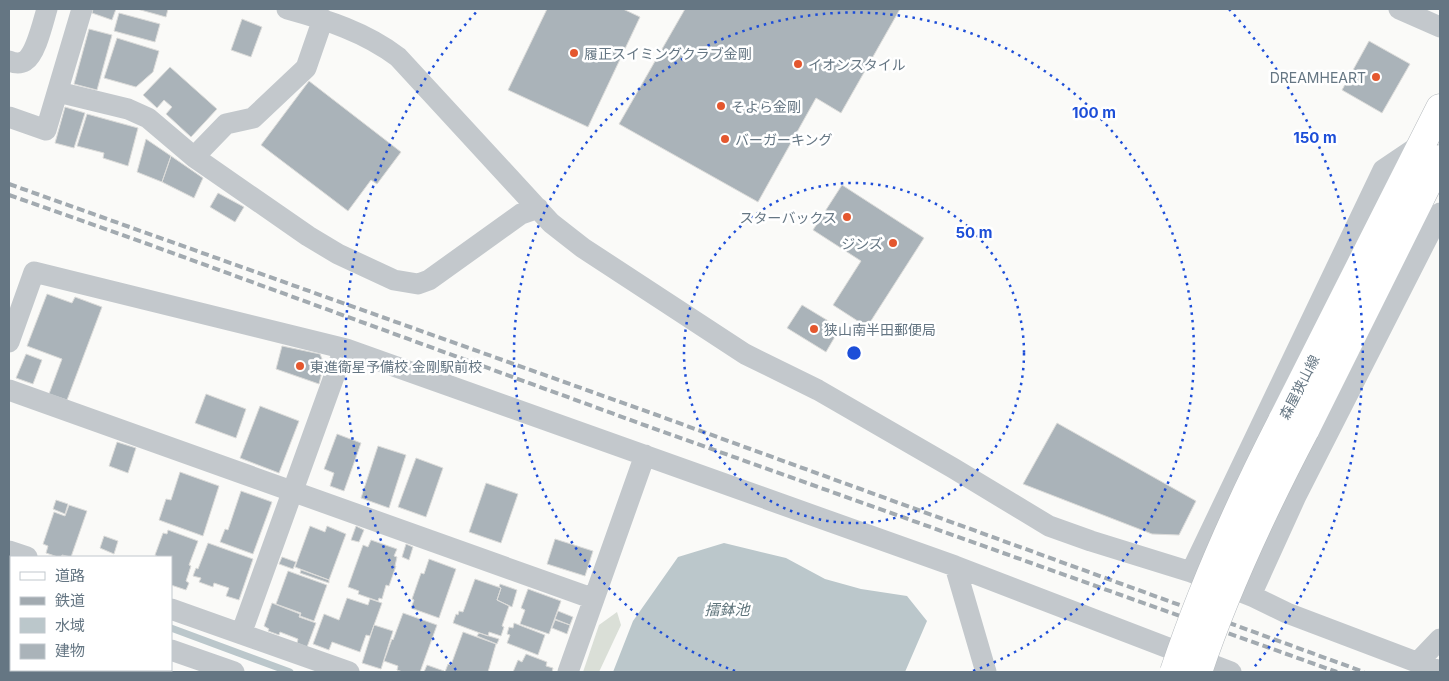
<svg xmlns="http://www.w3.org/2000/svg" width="1449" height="681" viewBox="0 0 1449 681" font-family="Inter,'Noto Sans JP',sans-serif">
<rect width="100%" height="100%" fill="#fafaf8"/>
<path fill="#dadfd7" d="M617,612L621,625L599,672H583L599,625Z"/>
<path fill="#bbc7cb" d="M724,543L786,558L825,579L861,589L907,596L927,621L905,672H613L633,621L678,557Z"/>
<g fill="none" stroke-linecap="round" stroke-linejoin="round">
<path stroke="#bbc7cb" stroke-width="7" d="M171,628L290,672"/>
</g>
<path fill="#aab3b9" stroke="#dcdcda" d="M93,9H116L112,20L92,13Z
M137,9H168L166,17Z
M547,9H623L640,17L588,127L508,90Z
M685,9H900L841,113L816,98L758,202L619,124Z
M119,13L160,24L155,42L114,31Z
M242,19L262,27L251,57L231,50Z
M89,29L112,35L97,90L74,84Z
M117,38L159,51L153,72L136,87L104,78Z
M1369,41L1410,64L1382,113L1342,90Z
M170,67L217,109L191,137L166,114L172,107L164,100L157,108L143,95Z
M309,81L401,152L377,184L371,180L348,211L261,145Z
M65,107L85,113L74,148L55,143Z
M87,114L138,128L128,166L103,158L104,153L77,146Z
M146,139L171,156L162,182L137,172Z
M171,156L203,178L194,198L162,182Z
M842,185L924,238L867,327L833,305L861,261L813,230Z
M218,193L244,207L235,222L210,207Z
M47,294L72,303L75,297L102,307L67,400L49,394L62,359L27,346Z
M802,305L840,328L826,352L787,328Z
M282,346L320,354L324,364L319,384L276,369Z
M26,354L42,360L33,384L16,378Z
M206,394L246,409L236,438L195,423Z
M260,406L299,421L279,473L240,458Z
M1057,423L1196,501L1179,535L1152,534L1023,484Z
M337,434L361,443L344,491L330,486L334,473L324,469Z
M117,442L136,448L128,473L109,466Z
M378,446L406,455L389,508L361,498Z
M416,458L443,468L426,517L398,507Z
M180,472L219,486L203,536L159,520L166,499L171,500Z
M486,483L518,494L501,543L469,532Z
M241,491L272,502L253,554L220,542L225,529L228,530Z
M56,500L68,504L65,514L53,509Z
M69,505L87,511L71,557L62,555L61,557H58L46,553L48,546L43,544L54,512L65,516Z
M310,526L325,532L327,526L346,534L329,580L295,567Z
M356,526L364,530L359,542L351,540Z
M168,530L198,541L189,565L191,566L186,581L189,583L186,590L171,585V557H158L155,555L163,533L167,534Z
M104,536L118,541L114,554L100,548Z
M555,539L593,551L585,576L547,564Z
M371,540L397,549L394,556L397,557L395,566H396L389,586L386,585L382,599L379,598L378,601L358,594L359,591L348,587L363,545L368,547Z
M208,543L253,559L239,600L226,596L229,588L214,583L213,587L199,582L201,578L193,576L196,568L198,569Z
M406,544L413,547L409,560L402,557Z
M282,557L296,562L293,569L279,564Z
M429,559L456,569L439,618L411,608L414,600L412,599L421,573L424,574Z
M301,570L329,580V583L300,573Z
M288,571L327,585L314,621L300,616L301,613L276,604Z
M475,579L501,588L497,600L509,606L502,626L504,627L501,636L489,632L488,636L453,623L456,614L458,615L459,611L463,612Z
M500,584L517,590L512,607L497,600L501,588L499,587Z
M528,589L561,601L549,634L520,624L525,610L521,608Z
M347,598L368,605L370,599L382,603L370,636L366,635L360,652L332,642L329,650L313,644L324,614L339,620Z
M272,603L300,614L299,617L316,623L307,647L297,643L298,639L280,632L279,635L268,631L269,629L264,626Z
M558,611L573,617L570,625L555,619Z
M403,613L437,625L420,672H403L397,670L398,666L384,661L392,639L393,640Z
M555,620L570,625L567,634L552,628Z
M514,623L545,635L538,655L507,643L510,635L507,634L509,627L513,628Z
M374,625L393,631L381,669L362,663Z
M463,632L496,644L488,672H445L448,664L451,665Z
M479,633L499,639L497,644L477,636Z
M526,654L547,662L546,666L553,668L552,672H513L518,660L522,662Z
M427,665L444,671L443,672H424Z
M58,670H94L93,672H57Z
M106,670H136L139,671L138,672H105Z"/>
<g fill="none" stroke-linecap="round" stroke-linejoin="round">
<g stroke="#b5babe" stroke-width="29">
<path id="major" d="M1282,421L1440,108
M1305,430L1440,159"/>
</g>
<path stroke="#c3c8cc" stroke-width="21" d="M287,9C327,20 365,32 398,57L551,223L583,248L745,354L818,390L953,468L1049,526L1091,541L1191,572L1254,597L1287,613L1440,671
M1399,9L1440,27
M9,61C14,63 20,64 25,61C36,54 43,22 47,9
M58,92L128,109L148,118L194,157L308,236L338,254L394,280L418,284L429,280L521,214L538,208
M9,117L46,130L82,9
M194,157L226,124L253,118L306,68L323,19
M9,342L34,272L346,349L955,566L1231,672
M9,390L594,599
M9,551L27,557
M955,566L986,672
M1191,572L1383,170L1423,143
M9,592H11
M1251,595L1296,496L1440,213
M171,609L349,672
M241,634L344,349
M171,650L234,672
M1418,662L1440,639
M41,672L42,670
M568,672L645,455"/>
<use href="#major" stroke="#fff" stroke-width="28"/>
<path stroke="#a2aab0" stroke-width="4" stroke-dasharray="8 4" stroke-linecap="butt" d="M9,184L654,414L1364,672
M9,195L145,243L647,426L1337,672"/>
<g stroke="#b5babe" stroke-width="29" stroke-linecap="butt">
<path id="major-bridge" d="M1174,672C1203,585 1240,503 1282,421
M1198,672C1226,588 1264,508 1305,430"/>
</g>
<use href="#major-bridge" stroke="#fff" stroke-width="28"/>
</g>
<g fill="none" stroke="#1d4ed8" stroke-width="2.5" stroke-dasharray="2.5 5">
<circle cx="854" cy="353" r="170"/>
<path d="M735 671A340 340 0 1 1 973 671"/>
<path d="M456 670A509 509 0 0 1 479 9M1229 9A509 509 0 0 1 1252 670"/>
</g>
<g fill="#e4572e" stroke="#fff" stroke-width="2">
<circle cx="574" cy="53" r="5"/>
<circle cx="798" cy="64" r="5"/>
<circle cx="1376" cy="77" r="5"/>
<circle cx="721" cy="106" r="5"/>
<circle cx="725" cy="139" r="5"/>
<circle cx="847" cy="217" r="5"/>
<circle cx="893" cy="243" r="5"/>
<circle cx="814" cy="329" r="5"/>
<circle cx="300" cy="366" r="5"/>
</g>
<g text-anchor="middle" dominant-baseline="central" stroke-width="5" stroke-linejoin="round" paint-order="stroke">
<g font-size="14" fill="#657683" stroke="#fff" text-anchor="start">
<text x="584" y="53">履正スイミングクラブ金剛</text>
<text x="808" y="64">イオンスタイル</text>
<text x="1366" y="77" text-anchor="end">DREAMHEART</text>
<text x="731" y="106">そよら金剛</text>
<text x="735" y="139">バーガーキング</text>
<text x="837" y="217" text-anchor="end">スターバックス</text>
<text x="883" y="243" text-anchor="end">ジンズ</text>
<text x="824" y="329">狭山南半田郵便局</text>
<text x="310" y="366">東進衛星予備校 金剛駅前校</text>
</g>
<g font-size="14" fill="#657683" stroke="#fff">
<text transform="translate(1299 387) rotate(-63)">森屋狭山線</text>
</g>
<g font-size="15" font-style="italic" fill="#60757c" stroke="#fff">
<text x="727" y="609">擂鉢池</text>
</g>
</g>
<circle cx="854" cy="353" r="8" fill="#1d4ed8" stroke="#fff" stroke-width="2.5"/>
<g font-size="15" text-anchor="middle" font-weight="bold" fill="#1d4ed8" stroke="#fff" stroke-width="5" stroke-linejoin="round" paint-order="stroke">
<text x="1094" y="118">100 m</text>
<text x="1315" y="143">150 m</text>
<text x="974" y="238">50 m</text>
</g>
<rect width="1449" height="681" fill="none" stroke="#657683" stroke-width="20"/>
<rect x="10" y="556" width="162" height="115" fill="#ffffff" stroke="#c1c8cd"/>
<rect x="20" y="572" width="25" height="8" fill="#ffffff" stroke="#c1c8cd"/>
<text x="55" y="581" font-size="15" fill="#657683">道路</text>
<rect x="20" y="597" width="25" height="8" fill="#a2aab0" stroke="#c1c8cd"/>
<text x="55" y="606" font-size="15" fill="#657683">鉄道</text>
<rect x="20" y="618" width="25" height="15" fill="#bbc7cb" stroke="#c1c8cd"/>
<text x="55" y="631" font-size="15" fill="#657683">水域</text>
<rect x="20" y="644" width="25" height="15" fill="#aab3b9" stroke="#c1c8cd"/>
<text x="55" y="656" font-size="15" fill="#657683">建物</text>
</svg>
